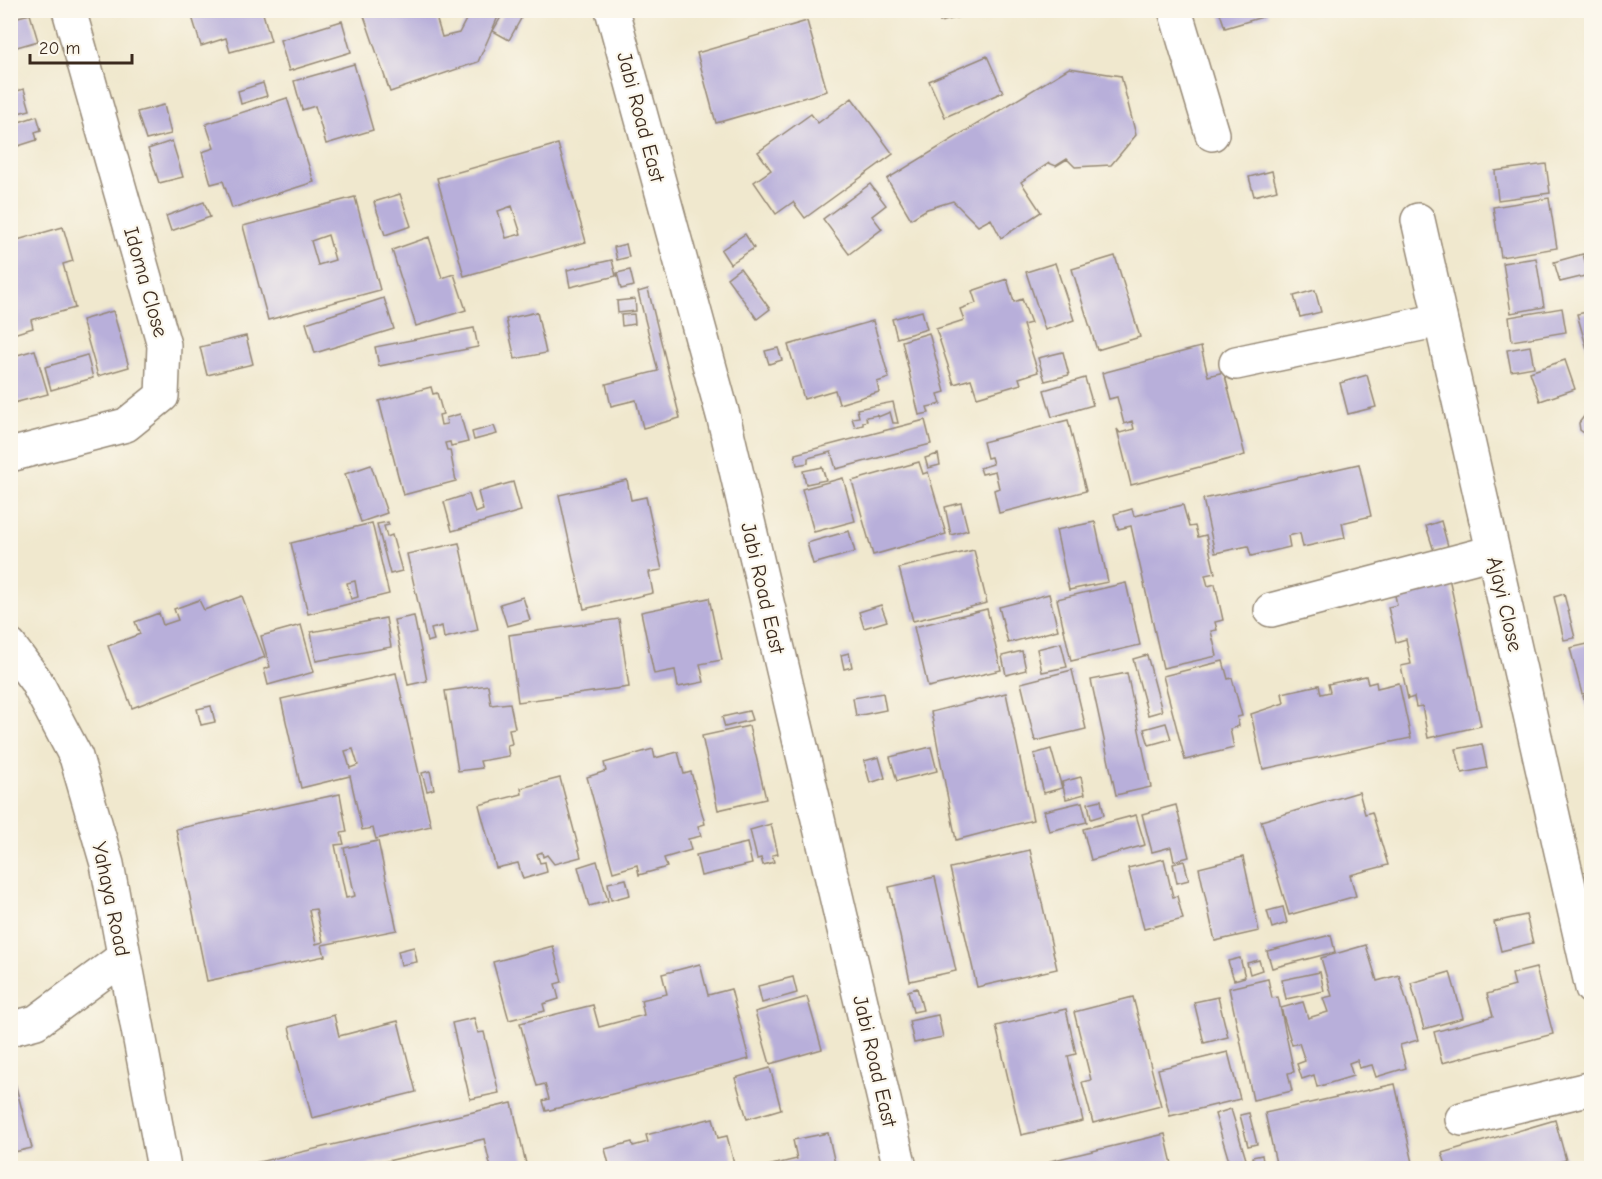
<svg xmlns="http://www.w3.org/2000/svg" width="1602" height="1179" viewBox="0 0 1602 1179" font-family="'Comic Neue',sans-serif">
<rect width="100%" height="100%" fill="#fbf7ec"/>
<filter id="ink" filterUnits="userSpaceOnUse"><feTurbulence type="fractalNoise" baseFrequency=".0167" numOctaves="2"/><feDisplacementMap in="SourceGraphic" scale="12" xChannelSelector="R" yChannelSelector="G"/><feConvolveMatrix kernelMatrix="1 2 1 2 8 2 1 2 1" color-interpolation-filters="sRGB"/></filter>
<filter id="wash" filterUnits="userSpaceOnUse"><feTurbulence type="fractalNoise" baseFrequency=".008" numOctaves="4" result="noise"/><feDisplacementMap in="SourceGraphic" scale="24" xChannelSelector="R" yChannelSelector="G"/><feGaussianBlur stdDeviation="1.35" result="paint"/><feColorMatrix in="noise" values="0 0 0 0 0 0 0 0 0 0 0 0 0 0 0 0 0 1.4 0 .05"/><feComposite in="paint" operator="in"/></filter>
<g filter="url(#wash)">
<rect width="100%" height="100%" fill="#f0e8ce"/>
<g id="blocks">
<path fill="#b8afda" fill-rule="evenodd" d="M190,10H262L271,41L230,52L226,38L201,46Z
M362,10H434L442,37L459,33L471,10H501L478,62L390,92Z
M505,10H516L523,15L509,40L493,31Z
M937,10H983V11L940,22Z
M1219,10H1267L1269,15L1225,28Z
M30,14L38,41L10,49V19Z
M342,21L351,52L289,71L280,40Z
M807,21L827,91L716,123L697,53Z
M987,56L1003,92L945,117L929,81Z
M354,64L373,130L326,144L315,106L302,110L294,81Z
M1069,68L1121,76L1136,135L1111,165L1075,167L1067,159L1056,166L1049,163L1021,182L1041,212L1001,238L991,219L978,226L953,201L927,209L911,219L887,179Z
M263,83L267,96L241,104L238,91Z
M24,89L30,110L10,115V93Z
M287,98L314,182L232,208L223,181L211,184L202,152L214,148L206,124Z
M852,98L893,154L805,218L793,202L776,214L754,182L771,170L758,152L811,114L818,123Z
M164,105L171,134L146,140L137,112Z
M37,116L41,130L35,132L37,140L15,147L10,125Z
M172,141L183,177L159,183L148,149Z
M558,144L586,242L464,276L437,178ZM512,206L521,234L506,238L498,211Z
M1546,164L1550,193L1498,200L1495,171Z
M1272,171L1277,190L1254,196L1249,177Z
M870,184L886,205L872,216L882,229L849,254L823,219Z
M400,194L411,226L385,235L374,202Z
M355,197L380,290L268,320L243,226ZM328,235L335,260L318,265L311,241Z
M1549,198L1557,248L1501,257L1493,207Z
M204,202L210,217L171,231L166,216Z
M63,227L73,261L63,264L75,308L31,320L33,328L10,335V242Z
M745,234L754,248L730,264L721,250Z
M429,237L442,278L454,274L466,310L416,326L392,250Z
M626,244L629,257L617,260L614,247Z
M1583,254L1589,275L1560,282L1554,262Z
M1115,256L1140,337L1097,350L1072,269Z
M1536,258L1544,307L1511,313L1503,263Z
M612,260L616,276L570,287L567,270Z
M1055,263L1074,320L1045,330L1026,272Z
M740,268L770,309L757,319L727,278Z
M630,270L634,286L621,289L617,273Z
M1007,279L1014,302L1022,299L1031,323L1023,325L1038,372L1019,378L1021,384L977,397L971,379L954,384L936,329L964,320L960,309L976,303L972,291Z
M648,289L680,418L643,428L636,400L611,406L606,384L658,371L638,292Z
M1315,290L1321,312L1300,317L1294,296Z
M384,298L394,329L315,353L306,323Z
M635,299L636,311L618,313L617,301Z
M1562,308L1566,332L1512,341L1509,317Z
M113,311L129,367L98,376L82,320Z
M922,311L927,329L897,338L892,319Z
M1592,311V348L1587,349L1577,314Z
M537,312L546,353L515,359L506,319Z
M634,314L635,324L622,326L621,315Z
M873,321L889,378L877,382L879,392L839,404L835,390L804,399L788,345Z
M474,328L478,347L379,366L375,347Z
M929,333L945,392L938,394L941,404L927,407L929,413L919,415L902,341Z
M246,336L253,364L207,375L200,347Z
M1530,346L1534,367L1511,371L1507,350Z
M1201,347L1208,376L1224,372L1245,455L1131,485L1117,429L1120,433L1134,429L1132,421L1124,424L1117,397L1109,399L1102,373Z
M778,348L782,360L769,364L765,351Z
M35,350L48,394L10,404V357Z
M1063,352L1069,375L1045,381L1038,358Z
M87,355L93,378L51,390L45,367Z
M1565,360L1575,389L1540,401L1530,372Z
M1367,375L1376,407L1348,414L1340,383Z
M1085,378L1093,405L1052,417L1044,390Z
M431,387L433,394L437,393L443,414L439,415L441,425L447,424L446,418L460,414L468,442L451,446L450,442L445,443L447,450H450L456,481L403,495L379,401Z
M893,402L898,423H893L890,412L878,417L877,415L866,417L867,421L863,422V425L855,427L852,418L859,417L857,409Z
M1588,411H1592V439L1580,430L1579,423Z
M925,420L931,444L836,469L831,452L808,458V463L797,465L795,454Z
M1068,420L1086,491L999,513L994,490L999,488L995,471L982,474L980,468L993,464L991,457L987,458L983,442Z
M494,426L497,434L474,440L472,432Z
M938,454L940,465L928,468L925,458Z
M919,462L923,474L928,472L946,534L873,555L852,481Z
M1359,464L1371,516L1342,523L1345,538L1303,547L1300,533L1288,536L1290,547L1251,556L1248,546L1215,553L1203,499Z
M371,465L387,513L361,522L345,474Z
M822,467L826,480L806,484L803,471Z
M843,478L855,521L814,532L802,489Z
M627,480L631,500L646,497L662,570L649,572L653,593L584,609L559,495Z
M513,482L521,511L452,531L444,502L469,494L475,513L483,510L478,492Z
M961,503L968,530L951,535L945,507Z
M1183,505L1189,527L1195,526L1198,537L1206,535L1215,573L1205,575L1208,586L1215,584L1223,620L1215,622L1217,630L1211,631L1217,656L1163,668L1131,526L1118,529L1114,514L1132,509L1134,516Z
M1441,521L1448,546L1434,551L1426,526Z
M388,522L389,525L384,526L387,537L392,535L402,571L390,574L377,524Z
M1095,522L1108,582L1069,590L1056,530Z
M372,523L389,594L308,614L291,543ZM355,581L358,597L351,599L347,583Z
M849,531L855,552L813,564L807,543Z
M459,543L478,630L444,638L442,626L431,629L434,640L427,642L407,554Z
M974,550L987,603L913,621L899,568Z
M1448,573L1481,726L1428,738L1422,706L1416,707L1414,697L1408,699L1401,666L1411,664L1406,639L1396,642L1388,607L1397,605L1393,585Z
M1126,583L1140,645L1071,661L1057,599Z
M1049,594L1058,630L1008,643L999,607Z
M1564,594L1575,638L1564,640L1554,597Z
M242,596L265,657L132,708L108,646L140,634L135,622L159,613L163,625L178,620L174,609L199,600L204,610Z
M523,597L530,620L507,626L500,604Z
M709,598L722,660L700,664L704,682L678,687L675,670L654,674L641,612Z
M881,605L887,621L864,628L859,612Z
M987,609L1001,670L928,687L914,627Z
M414,616L427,681L408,685L394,620Z
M386,618L391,647L316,661L311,632Z
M619,619L629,687L518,702L509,635Z
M301,625L314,672L268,685L264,669L270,667L261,636Z
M1061,643L1067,667L1042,672L1037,649Z
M1592,643V692L1582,694L1570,648Z
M1022,651L1026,670L1006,675L1002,656Z
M849,653L852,667L844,669L841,655Z
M1147,655L1162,711L1148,715L1133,659Z
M1223,661L1228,679L1232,678L1242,716L1237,717L1239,726L1230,729L1234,748L1185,760L1163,676Z
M1072,670L1086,729L1035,741L1021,683Z
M396,673L431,826L376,839L373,828L362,830L350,776L301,788L281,699ZM353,749L358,765L350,768L345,751Z
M1127,673L1151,787L1116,795L1091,680Z
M1366,676L1368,684L1376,682L1377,688L1399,683L1411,738L1263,769L1251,714L1284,703L1282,693L1319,685L1321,694L1330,692L1328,684Z
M488,685L491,705L510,703L515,728L509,729L512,744L507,745L509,756L480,761L482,768L458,771L445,691Z
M883,693L886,710L856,716L853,698Z
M1006,693L1033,820L956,840L931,712Z
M1592,693V715H1588L1583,696Z
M211,706L215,722L201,725L197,709Z
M749,711L752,720L725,727L722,717Z
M1166,723L1171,739L1149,745L1144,729Z
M749,726L766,799L718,810L702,736Z
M1482,744L1487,768L1462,773L1456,749Z
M931,747L937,771L897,781L890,757Z
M653,749L655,758L678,752L684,774L691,772L705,824L698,826L701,836L688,839L691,850L664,858L667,867L639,875L637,865L613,872L587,777L606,771L604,763Z
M1051,749L1062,788L1044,793L1034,754Z
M879,757L885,778L870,783L864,761Z
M430,771L434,789L427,791L422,773Z
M1081,777L1085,794L1066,799L1062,782Z
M560,778L581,857L554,864L547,855L543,857L542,852L537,854L540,863L545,862L547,872L523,879L518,863L496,868L479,805L522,794L521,788Z
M1359,792L1365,814L1372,812L1388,865L1350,875L1356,896L1289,915L1261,821Z
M340,794L347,832L341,833L344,844L335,845L346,898L355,896L344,848L378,841L397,930L322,945L325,956L207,981L176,829ZM316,909L323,942L316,944L309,910Z
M1101,800L1104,815L1091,819L1088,803Z
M1082,802L1087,822L1049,831L1044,811Z
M1176,805L1189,857L1174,861L1171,847L1152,852L1142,814Z
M1136,815L1145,845L1091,860L1083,829Z
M771,824L778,854L772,855L774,862L763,865L761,858L757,859L750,830Z
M747,843L752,864L701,876L696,855Z
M1030,850L1057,969L977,987L950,868Z
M1243,857L1259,931L1215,941L1199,868Z
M1164,859L1173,897L1177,896L1183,919L1144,929L1128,868Z
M597,861L608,901L589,906L578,867Z
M1184,861L1189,880L1177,883L1173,864Z
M935,877L956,971L910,981L889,887Z
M626,879L630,895L611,900L608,883Z
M1283,907L1287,923L1272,928L1267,911Z
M1526,915L1533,943L1501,951L1494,922Z
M1331,935L1335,952L1272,968L1267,951Z
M1366,945L1377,981L1399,975L1418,1040L1400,1045L1406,1068L1376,1077L1372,1065L1359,1068L1357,1060L1349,1063L1353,1076L1317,1087L1314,1075L1302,1079L1297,1064L1305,1061L1299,1043L1292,1045L1281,1008L1303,1002L1308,1018L1328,1012L1323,998L1332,996L1321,958Z
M553,946L562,982L555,984L559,999L543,1004L545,1011L509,1020L493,962Z
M414,947L417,962L401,965L398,951Z
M1240,958L1245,977L1234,980L1228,961Z
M1259,960L1262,970L1250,974L1247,963Z
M700,964L708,995L731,989L749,1059L546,1111L543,1101L549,1099L545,1084L537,1086L520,1023L593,1005L599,1027L644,1015L641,1000L667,994L662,974Z
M1536,968L1553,1034L1442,1063L1434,1032L1493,1016L1487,994L1515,986L1512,974Z
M1320,972L1324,991L1286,999L1282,980Z
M1450,972L1463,1018L1424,1029L1411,983Z
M793,977L797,993L762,1003L758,986Z
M1268,979L1272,998L1278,997L1294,1072L1288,1073L1292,1091L1253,1100L1229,988Z
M917,988L923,1010L913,1012L908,991Z
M807,997L822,1049L770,1064L755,1012Z
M1133,997L1161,1106L1093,1123L1082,1082L1091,1080L1074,1012Z
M1218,997L1228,1037L1204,1043L1194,1002Z
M1066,1009L1076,1054L1068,1056L1083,1121L1021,1135L996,1026Z
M334,1015L339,1036L398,1021L416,1092L312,1118L289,1027Z
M938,1015L943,1037L914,1043L909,1021Z
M474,1018L478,1033L484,1032L499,1093L470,1099L452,1023Z
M1228,1052L1240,1099L1170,1116L1158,1069Z
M10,1064L32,1148L10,1153L11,1121Z
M770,1068L781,1109L747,1119L735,1078Z
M1395,1084L1414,1167L1277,1168L1265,1113Z
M512,1103L527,1168H491L484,1139L357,1168H242V1166Z
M1231,1109L1248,1166L1240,1168H1231L1215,1114Z
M1249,1113L1257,1144L1248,1146L1240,1115Z
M713,1118L718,1138L727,1136L735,1167L610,1168L605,1149L632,1142L633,1146L648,1142L646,1135Z
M1555,1120L1566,1160L1537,1168H1447L1442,1153Z
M828,1133L836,1168H759L797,1159L793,1140Z
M1165,1134L1173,1168H1051L1050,1161Z
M1262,1155L1264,1168H1254L1252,1157Z"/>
</g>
</g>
<g filter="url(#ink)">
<use href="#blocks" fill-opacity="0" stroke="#968976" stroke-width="1.5"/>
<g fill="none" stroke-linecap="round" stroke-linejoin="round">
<g stroke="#968976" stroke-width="36">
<path id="minor" d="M612,10L724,419L900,1168
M1175,10L1212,134
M1418,220L1592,988
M1236,363L1440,320
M10,455L126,425L162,396L164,345L69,10
M1271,610L1493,552
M10,646L36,681L76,757L107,864L164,1168
M10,1029L36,1022L124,957
M1462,1119L1592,1088"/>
</g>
<use href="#minor" stroke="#fff" stroke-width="33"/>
</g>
</g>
<g text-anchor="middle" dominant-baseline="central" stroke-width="4.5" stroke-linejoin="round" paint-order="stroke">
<g font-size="21" fill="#3b2a1e" stroke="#fbf7ec">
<text transform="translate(641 117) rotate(75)">Jabi Road East</text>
<text transform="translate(146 282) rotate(74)">Idoma Close</text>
<text transform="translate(763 588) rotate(77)">Jabi Road East</text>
<text transform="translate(1505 604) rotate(77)">Ajayi Close</text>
<text transform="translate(111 899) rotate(78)">Yahaya Road</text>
<text transform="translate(875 1061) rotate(77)">Jabi Road East</text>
</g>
</g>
<rect width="1602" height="1179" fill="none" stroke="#fbf7ec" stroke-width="36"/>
<path d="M30 54v9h102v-9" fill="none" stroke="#3b2a1e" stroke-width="3"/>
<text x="39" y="54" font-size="18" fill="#3b2a1e" stroke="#fbf7ec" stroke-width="4.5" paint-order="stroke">20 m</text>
</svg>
